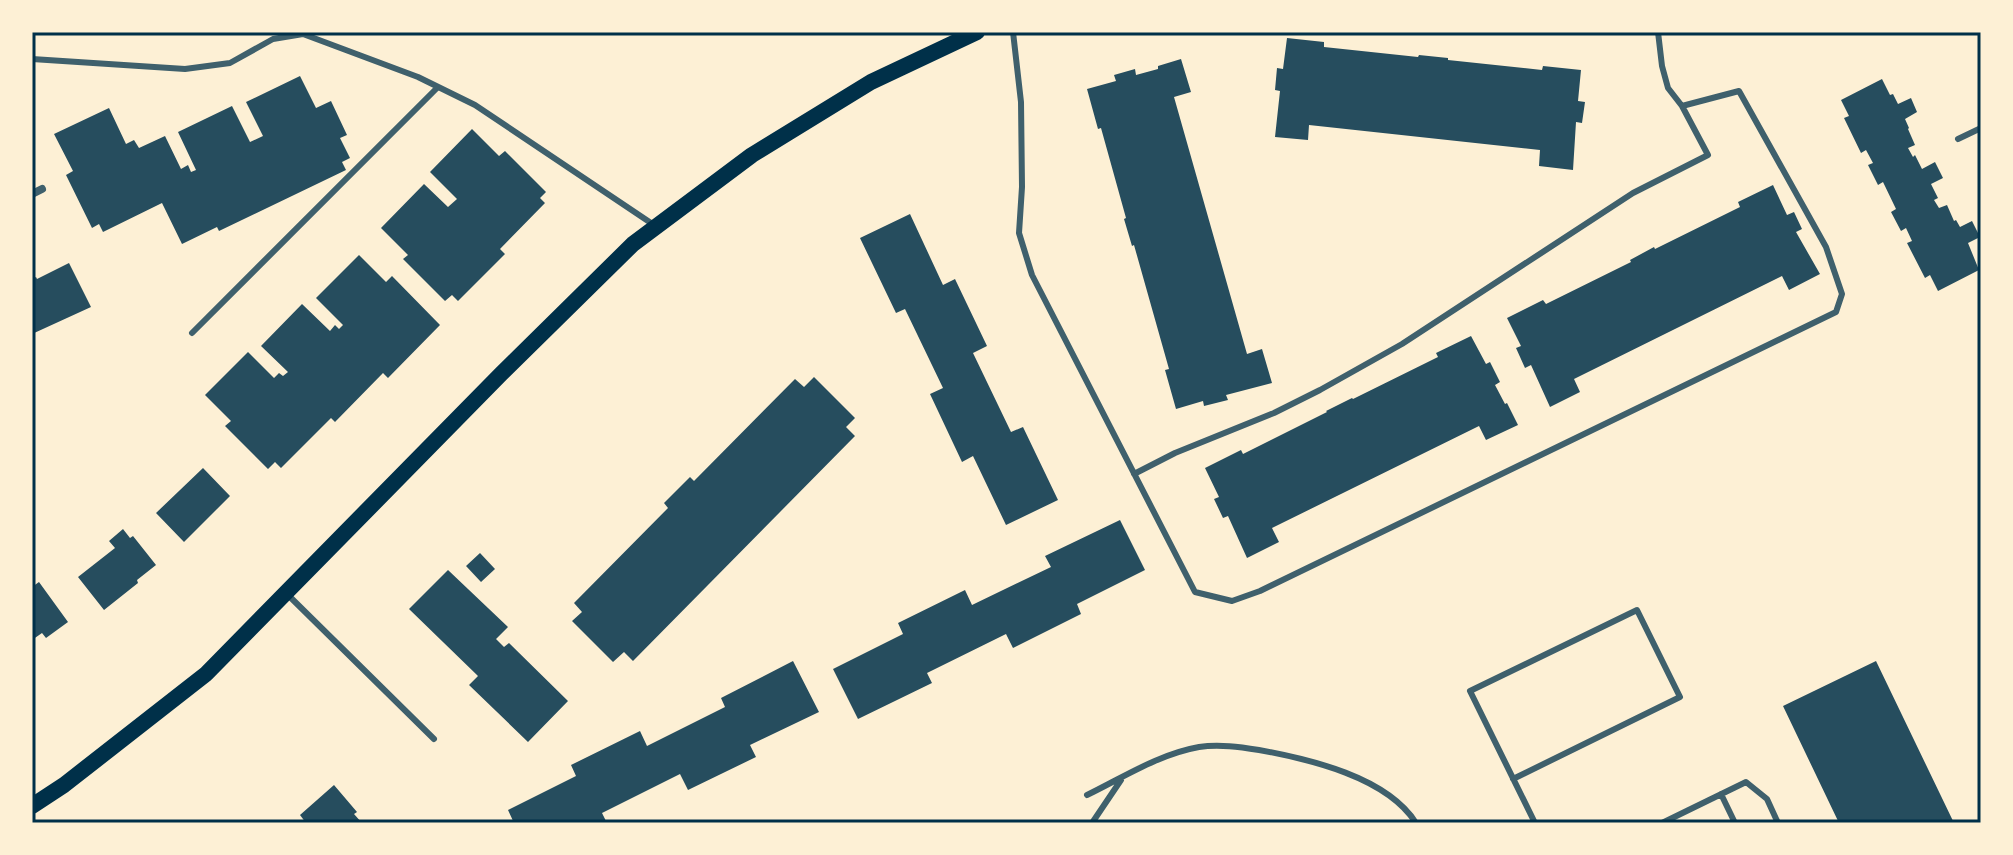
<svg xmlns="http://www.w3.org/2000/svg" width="2013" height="855" viewBox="0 0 2013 855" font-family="'Noto Serif',serif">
<rect width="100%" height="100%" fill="#fdf0d5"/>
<path fill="#264d5e" d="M1287,38L1324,42V47L1418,57L1419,55L1448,58V60L1542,70L1543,66L1581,70L1578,101L1585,102L1582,123L1576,122L1573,170L1539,166L1540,150L1309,125L1308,140L1275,137L1280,91L1275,90L1277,68L1283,69Z
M1181,59L1191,92L1174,97L1247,354L1262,349L1272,383L1226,395L1228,400L1204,406L1203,401L1176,409L1165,370L1169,369L1134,245L1132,246L1124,219L1126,218L1101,128L1098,129L1087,89L1116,81L1114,75L1135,69L1136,75L1158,69V66Z
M300,76L316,108L331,101L347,135L340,138L350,158L342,162L346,170L219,231L217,227L182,244L162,203L103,232L99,224L92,228L66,175L73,171L54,134L109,108L126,144L134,140L139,148L165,136L181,169L188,165L191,172L196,170L178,132L232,106L250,142L263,136L246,102Z
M1882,79L1890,95L1893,94L1898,104L1911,98L1917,112L1905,119L1909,128L1908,129L1915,145L1908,148L1913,157L1915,155L1922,169L1935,162L1943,178L1931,184L1938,198L1934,200L1939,208L1947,205L1954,221L1956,220L1960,227L1972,221L1980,237L1968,243L1979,270L1938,291L1930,275L1925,278L1907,243L1912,241L1906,228L1901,231L1891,212L1896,209L1883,182L1878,185L1868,165L1873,163L1866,150L1861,153L1844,118L1849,116L1841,100Z
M472,129L499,156L505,151L546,192L540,198L545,203L500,249L505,254L458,301L452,295L445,301L403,259L408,255L381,228L424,184L448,207L457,199L430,172Z
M1773,185L1787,215L1794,212L1802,229L1796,232L1820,274L1789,290L1782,276L1574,379L1580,392L1550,407L1531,365L1525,368L1516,348L1521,346L1507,318L1543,300L1546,304L1631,262L1630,260L1654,247L1655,249L1740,207L1738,202Z
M910,214L943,285L955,279L987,346L973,353L1011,432L1023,427L1058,500L1006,525L973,456L962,462L930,394L943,388L905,309L896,313L860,238Z
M359,255L386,282L392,276L440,325L388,378L383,373L335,422L331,418L281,468L275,462L268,469L225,426L231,421L205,395L248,352L274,378L279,373L283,376L288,372L261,346L302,304L330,331L335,325L339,329L343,325L316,298Z
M69,263L91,307L32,334V279L36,277L37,279Z
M1471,336L1486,364L1490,362L1500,382L1495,385L1505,404L1507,403L1518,425L1486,440L1479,426L1272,528L1279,542L1247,558L1228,516L1223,518L1214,499L1219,497L1205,468L1241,450L1243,454L1327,412L1326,411L1352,398L1353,399L1438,357L1436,353Z
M814,377L855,418L846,427L855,436L633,661L624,652L613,662L572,621L582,612L574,603L668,508L664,503L690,477L694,481L795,379L804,387Z
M203,468L230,496L184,542L156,513Z
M1120,520L1145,570L1077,604L1081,614L1013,648L1006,634L927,673L932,683L858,719L833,669L903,634L898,623L965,590L972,605L1051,567L1045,556Z
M123,529L130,538L133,536L156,565L137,580L138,583L104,610L78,577L115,548L109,541Z
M480,553L495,569L481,582L466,566Z
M448,570L508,627L496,639L504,647L509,643L568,701L528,742L469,685L478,676L409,609Z
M39,582L68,622L46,638L42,633L32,640V587Z
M793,661L819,712L750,745L756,757L688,790L680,774L602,813L607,823H514L508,810L576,776L571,765L640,731L647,746L725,707L721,698Z
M1876,661L1954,823H1839L1783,706Z
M334,785L357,812L354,814L362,823H306L300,815Z"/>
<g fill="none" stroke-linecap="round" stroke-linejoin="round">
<path stroke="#3f606c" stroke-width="6" d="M1013,32L1021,102L1022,187L1019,233L1032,275L1195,592L1232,601L1260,591L1836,312L1842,294L1826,247L1739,91L1682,106
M32,59L185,69L230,63L273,39L303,34L418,77L475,105L654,225
M1958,139L1981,128
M192,333L438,87
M1134,474L1175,453L1274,413L1320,390L1402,344L1633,193L1708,155L1682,106L1668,88L1662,66L1658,32
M286,593L434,739
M1513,779L1680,697L1637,610L1470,691L1535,823
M1721,794L1735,823
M1087,795C1122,778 1159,754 1199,747C1219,744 1240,747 1259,750C1309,759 1387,777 1416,823
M1092,823L1121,780
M1662,823L1746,782L1767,799L1778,823"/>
<path stroke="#3f606c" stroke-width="8" d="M32,194L42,189"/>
<path stroke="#003049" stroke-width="16" d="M32,806L64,785L206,674L501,374L633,244L752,155L871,82L977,32"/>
</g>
<rect width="2013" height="855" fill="none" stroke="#fdf0d5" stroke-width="68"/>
<rect x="34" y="34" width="1945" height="787" fill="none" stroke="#003049" stroke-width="3"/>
</svg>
